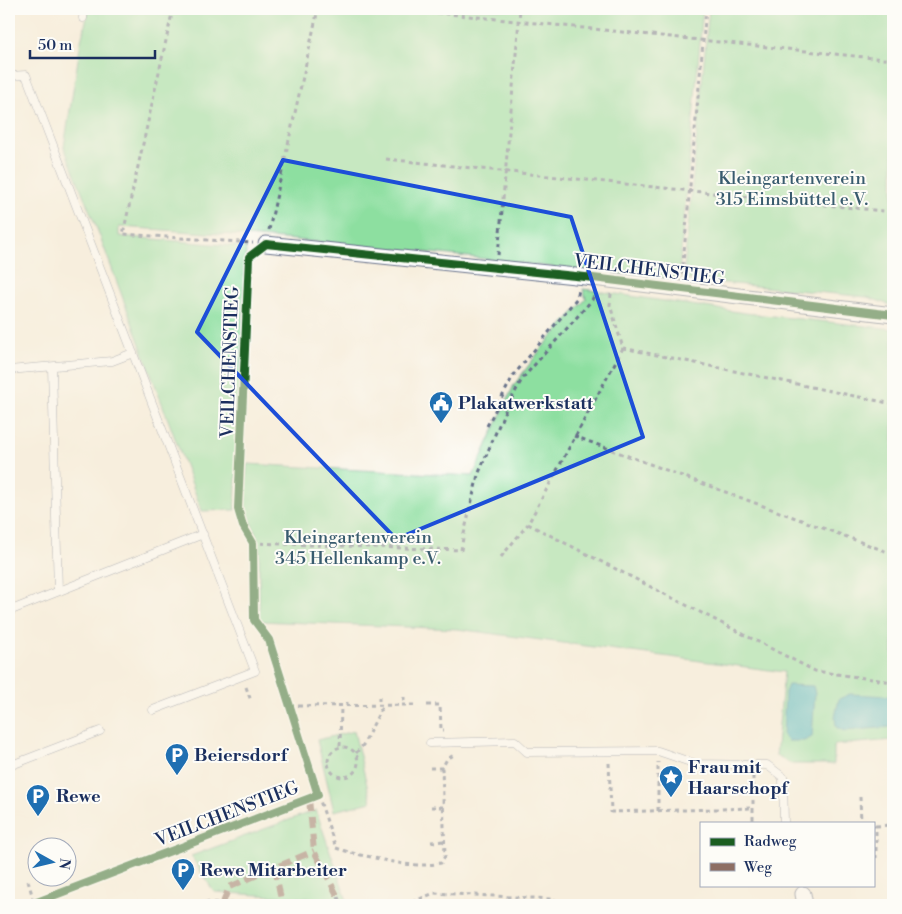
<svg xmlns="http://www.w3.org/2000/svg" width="902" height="914" viewBox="0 0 902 914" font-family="'Libre Bodoni',serif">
<rect width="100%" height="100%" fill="#fdfcf7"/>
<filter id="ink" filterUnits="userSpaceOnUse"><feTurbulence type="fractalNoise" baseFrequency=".02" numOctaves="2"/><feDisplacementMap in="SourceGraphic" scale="10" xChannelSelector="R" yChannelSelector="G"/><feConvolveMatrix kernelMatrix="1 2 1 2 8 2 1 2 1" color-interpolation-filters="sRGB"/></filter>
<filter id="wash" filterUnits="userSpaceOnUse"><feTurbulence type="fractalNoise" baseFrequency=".0096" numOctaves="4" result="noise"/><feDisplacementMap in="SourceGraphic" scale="20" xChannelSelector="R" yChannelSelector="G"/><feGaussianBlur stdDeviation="1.12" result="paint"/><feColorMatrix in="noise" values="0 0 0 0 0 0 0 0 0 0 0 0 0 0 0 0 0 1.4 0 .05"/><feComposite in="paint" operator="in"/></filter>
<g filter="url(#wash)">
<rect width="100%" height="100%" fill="#f7eedd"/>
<path fill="#8ddfa0" stroke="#54877f" d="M89,9H703L678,285C493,256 306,239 119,227V236L246,247L235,510L202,511L99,234L64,147L81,41Z
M709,9H893V306L867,297L683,279Z
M583,289L745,313L893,329V699L889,696L890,727L893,724V740L834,745V764H792L776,756L784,672L457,629L259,621V550L255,532L245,507L247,464L473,476L514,385L541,349L586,299Z
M354,731L371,802L334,811L317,740Z
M316,810L347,901L214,892L191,856Z"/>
<path fill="#45b4bf" stroke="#30728e" d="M788,685L813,686L815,693L812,737L804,741H788L783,736L785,692Z
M850,694L889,696L893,699V724L890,727L844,731L836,727L835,717L839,699Z"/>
</g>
<g filter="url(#ink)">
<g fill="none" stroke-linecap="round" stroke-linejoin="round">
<g stroke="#68728a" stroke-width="9">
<path id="lane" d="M83,18L84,9
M9,76L26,75L255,671L153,710
M52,367L58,591
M9,370L112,361L133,353
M9,611L203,534
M430,743L515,741L527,752L658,751L696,764L767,765L783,777L784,823
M9,766L100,731"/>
</g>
<g stroke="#68728a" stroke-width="17">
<path id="street" d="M266,244L585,277L893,315
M803,894L805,905"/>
</g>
<path stroke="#68728a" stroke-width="3" stroke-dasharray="4 4" stroke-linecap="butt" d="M173,9L123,234L253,243
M429,12L893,60
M386,159L893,212
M269,230L318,9
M498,255L520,9
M682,274L706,9
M611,294L610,305L623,348L893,404
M623,348L528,524L815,671L893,682
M487,426L513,376L577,298L579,290
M574,436L893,554
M253,543L461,550L463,538L478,475L504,413L522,379L592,300L595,293
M501,557L528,524
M246,687L251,701
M379,697V705
M404,697V705
M427,705H440L441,730H444
M290,706L417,705
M347,706V698
M340,746L341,706
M328 762a15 15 0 1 1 30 0a15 15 0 1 1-30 0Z
M356,753L363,745L383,705
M609,763L611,812L753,808
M430,768H442
M753,776V823
M318,795L336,848C348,852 359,855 371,857C395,863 416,868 441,863L445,856L442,768L447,759L454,755
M860,797L861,823
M431,807H443
M658,811V762
M873,826H876V858
M876,826L892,825V796
M431,842L444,841
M28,881L35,905
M338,897L341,905
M197,902L276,905
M29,905L318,795L269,640L254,620L253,543L243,526L238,509L249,257L256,252
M405,905L434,893L552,899L568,905"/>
<use href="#lane" stroke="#fff" stroke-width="8"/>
<use href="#street" stroke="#fff" stroke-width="15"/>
<path stroke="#8d6e63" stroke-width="6" stroke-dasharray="12 6" stroke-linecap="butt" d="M309,799L314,851L338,897
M275,867L282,905
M223,903L229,887L314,851"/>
<g stroke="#fdfcf7" stroke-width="11">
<path id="cycleway" d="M29,905L318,795L269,640L254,620L253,543L243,526L238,509L249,257L266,244L585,277L893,315"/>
</g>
<use href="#cycleway" stroke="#1b5e20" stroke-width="8"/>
</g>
</g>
<path d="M0 0H902V914H0ZM283,160L571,217L643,437L396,539L197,332Z" fill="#f7eedd" fill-opacity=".55" fill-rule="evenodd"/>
<path fill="none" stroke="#1d4ed8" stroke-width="4" stroke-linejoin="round" d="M283,160L571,217L643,437L396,539L197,332Z"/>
<defs>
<g id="civic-pin" transform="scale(1.25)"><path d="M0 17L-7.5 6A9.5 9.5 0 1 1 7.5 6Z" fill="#1f6fb2" stroke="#fdfcf7"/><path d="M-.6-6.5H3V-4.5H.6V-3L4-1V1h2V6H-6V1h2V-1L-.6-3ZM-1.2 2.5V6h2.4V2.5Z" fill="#fff"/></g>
<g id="parking-pin" transform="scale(1.25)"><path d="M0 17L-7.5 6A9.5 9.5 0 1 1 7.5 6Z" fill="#1f6fb2" stroke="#fdfcf7"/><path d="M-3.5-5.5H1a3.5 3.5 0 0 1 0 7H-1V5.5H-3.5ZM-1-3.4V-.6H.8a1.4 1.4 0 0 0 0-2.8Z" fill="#fff"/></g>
<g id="sight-pin" transform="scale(1.25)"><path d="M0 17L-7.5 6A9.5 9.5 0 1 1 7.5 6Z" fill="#1f6fb2" stroke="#fdfcf7"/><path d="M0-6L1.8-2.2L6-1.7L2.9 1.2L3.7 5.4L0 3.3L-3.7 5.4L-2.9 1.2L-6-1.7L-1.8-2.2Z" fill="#fff"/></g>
</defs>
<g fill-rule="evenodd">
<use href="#civic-pin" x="441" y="403"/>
<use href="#parking-pin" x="177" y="755"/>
<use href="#sight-pin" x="671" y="777"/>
<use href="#parking-pin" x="38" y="796"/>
<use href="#parking-pin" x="183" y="870"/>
</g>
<g text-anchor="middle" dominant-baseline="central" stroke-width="4" stroke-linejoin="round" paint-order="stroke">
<g font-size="18" fill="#385b6e" stroke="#fdfcf7">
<text x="792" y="178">Kleingartenverein<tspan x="792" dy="21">315 Eimsbüttel e.V.</tspan></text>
<text x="358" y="537">Kleingartenverein<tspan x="358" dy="21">345 Hellenkamp e.V.</tspan></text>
</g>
<g font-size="18" fill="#1b2f5e" stroke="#fdfcf7">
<text transform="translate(649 270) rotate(7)">VEILCHENSTIEG</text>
<text transform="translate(230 362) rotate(-88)">VEILCHENSTIEG</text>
<text transform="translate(227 814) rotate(-21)">VEILCHENSTIEG</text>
</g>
<g font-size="18" font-weight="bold" fill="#1b2f5e" stroke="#fdfcf7" text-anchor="start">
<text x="458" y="403">Plakatwerkstatt</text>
<text x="194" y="755">Beiersdorf</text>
<text x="688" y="767">Frau mit<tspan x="688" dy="21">Haarschopf</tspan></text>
<text x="56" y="796">Rewe</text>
<text x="200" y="870">Rewe Mitarbeiter</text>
</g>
</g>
<rect width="902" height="914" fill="none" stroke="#fdfcf7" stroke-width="30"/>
<rect x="700" y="822" width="175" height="65" fill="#fdfcf7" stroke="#a3aaba"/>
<rect x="710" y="838" width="25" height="8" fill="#1b5e20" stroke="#a3aaba"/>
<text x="744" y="846" font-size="15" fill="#1b2f5e">Radweg</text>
<rect x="710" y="863" width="25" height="8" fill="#8d6e63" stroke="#a3aaba"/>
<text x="744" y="872" font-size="15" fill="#1b2f5e">Weg</text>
<g transform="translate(52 862) rotate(98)"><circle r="24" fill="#fdfcf7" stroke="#a3aaba"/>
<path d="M0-4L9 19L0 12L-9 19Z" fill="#1f6fb2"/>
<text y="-8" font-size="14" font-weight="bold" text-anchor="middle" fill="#1b2f5e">N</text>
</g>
<path d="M30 50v8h125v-8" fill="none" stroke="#1b2f5e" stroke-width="2.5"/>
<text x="38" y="50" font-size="15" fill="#1b2f5e" stroke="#fdfcf7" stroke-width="4" paint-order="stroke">50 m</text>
</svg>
